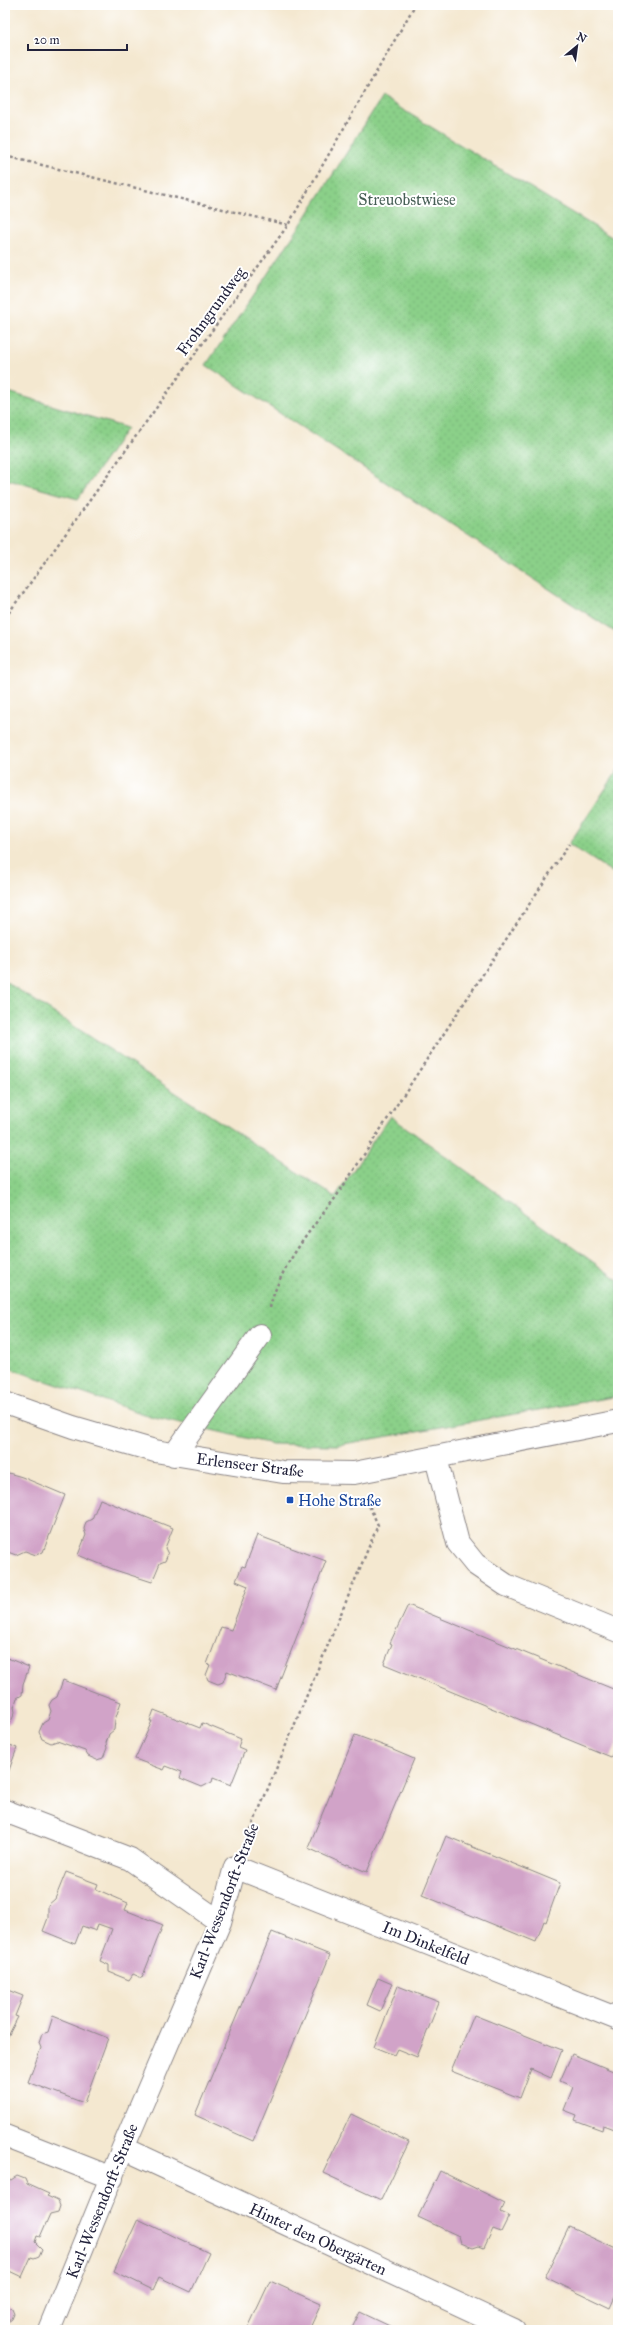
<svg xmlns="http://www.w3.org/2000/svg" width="623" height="2335" viewBox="0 0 623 2335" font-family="'IM FELL Great Primer',serif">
<defs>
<pattern id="grass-dots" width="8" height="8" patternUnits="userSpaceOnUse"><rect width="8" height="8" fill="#8bd089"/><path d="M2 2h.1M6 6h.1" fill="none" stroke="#78b277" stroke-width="1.8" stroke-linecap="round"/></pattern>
</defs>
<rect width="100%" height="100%" fill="#fff"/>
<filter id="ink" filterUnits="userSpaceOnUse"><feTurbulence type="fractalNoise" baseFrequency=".025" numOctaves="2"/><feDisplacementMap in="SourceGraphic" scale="8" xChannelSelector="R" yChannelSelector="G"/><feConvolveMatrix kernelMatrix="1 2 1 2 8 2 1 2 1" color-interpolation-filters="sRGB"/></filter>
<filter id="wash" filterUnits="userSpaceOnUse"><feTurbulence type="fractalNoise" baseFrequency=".012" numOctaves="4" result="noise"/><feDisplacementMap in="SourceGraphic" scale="16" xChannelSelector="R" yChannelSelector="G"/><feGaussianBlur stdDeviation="0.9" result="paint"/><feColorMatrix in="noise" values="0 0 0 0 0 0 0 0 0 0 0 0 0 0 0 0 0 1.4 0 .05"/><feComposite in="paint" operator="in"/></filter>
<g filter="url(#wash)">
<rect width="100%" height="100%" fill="#f4e8d0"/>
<path fill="url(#grass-dots)" stroke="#567962" d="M382,97L618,241V634L206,365L302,223Z
M5,391L127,428L78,499L5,479Z
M618,770V876L569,844Z
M5,981L335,1197L390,1116L618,1280V1396L338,1445L272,1444L150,1416L5,1367Z"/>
<g id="blocks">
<path fill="#d1a3c8" d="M5,1472L22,1477L65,1495L43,1552L36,1555L25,1551L16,1555L5,1551Z
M100,1499L173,1528L165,1548L168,1554L165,1561L160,1563L152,1582L115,1570L78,1555L86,1535L84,1529L86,1522L92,1519Z
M257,1535L326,1561L276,1690L227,1671L223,1682L218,1684L208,1680L206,1675L210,1665L207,1664L221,1627L231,1630L248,1586L236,1581L242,1566L245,1567Z
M408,1605L618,1691V1740L611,1757L384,1664L392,1644L390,1643Z
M5,1657L29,1667L23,1684L22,1695L17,1698L14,1707L15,1712L11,1722L5,1725Z
M63,1680L121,1702L115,1720L114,1730L109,1734L106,1743L107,1748L103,1758L97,1760L88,1756L85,1751L57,1741L51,1743L42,1739L39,1732L43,1723L48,1720L51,1711L49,1705L52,1700L57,1697Z
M154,1710L200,1728L202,1723L241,1739L238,1747L245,1750L231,1785L213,1778L212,1782L202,1787L180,1778L182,1772L166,1766L164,1770L135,1759L152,1721H150Z
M355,1735L393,1749V1750L414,1759L367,1872L347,1864L346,1865L308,1848Z
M5,1743L17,1748L8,1773L5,1772Z
M446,1836L560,1883L546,1922L544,1921L536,1942L422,1895Z
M66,1872L98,1884L96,1889L128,1903L125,1910L163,1925L142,1978L133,1974L129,1980L109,1972V1965L100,1961L112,1929L98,1924L96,1931L82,1926L75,1944L43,1931L48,1918V1905L55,1899Z
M272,1932L330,1955L253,2141L195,2115Z
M378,1978L392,1984L380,2011L367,2005Z
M398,1986L439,2002L417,2057L397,2049L394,2055L374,2047Z
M5,1989L23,1996L15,2016L18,2017L5,2042Z
M474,2015L562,2050L551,2078L531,2069L520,2098L451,2071Z
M53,2016L108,2038L84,2103L28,2082L41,2048L39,2043L42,2034L48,2032Z
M572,2054L618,2073V2135L615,2134L616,2130L603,2125L602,2130L575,2120L577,2115L564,2110L573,2087L560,2081Z
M351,2114L409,2142L381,2200L323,2173Z
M440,2171L505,2203L501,2212L509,2216L501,2232L493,2229L484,2248L479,2246L473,2248L461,2243L459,2236L418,2217Z
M17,2176L25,2179L27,2184L49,2194L47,2196L58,2201L60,2206L58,2212L50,2214L40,2237L37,2236L35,2242L42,2249L39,2256L34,2258L31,2257L22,2277L5,2269V2177L11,2180Z
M138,2219L209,2253L191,2292L159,2277L153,2290L114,2271Z
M569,2227L618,2250V2290L610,2308L545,2277Z
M270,2281L321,2304L309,2330H247Z
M5,2306L12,2309L14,2314L12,2319L8,2322H5Z
M360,2312L398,2330H351Z"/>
</g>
</g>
<g filter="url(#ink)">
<use href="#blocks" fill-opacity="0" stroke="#8b8586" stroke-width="1"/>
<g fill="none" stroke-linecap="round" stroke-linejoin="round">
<g stroke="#8b8586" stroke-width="24">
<path id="minor" d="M5,1403L73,1427L155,1451L283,1472L354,1473L618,1421
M174,1455L260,1335
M436,1458L458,1543L475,1564L506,1585L618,1631
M5,1811L130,1859L220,1922
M5,2136L112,2178
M123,2148L514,2330
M49,2330L123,2148L220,1922L235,1867L618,2019"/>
</g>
<path stroke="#8b8586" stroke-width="2.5" stroke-dasharray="3 3" stroke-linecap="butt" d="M5,156L288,225
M5,618L288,225L415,5
M270,1308C278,1269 311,1229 336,1197L569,844
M246,1841L378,1525L366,1499"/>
<use href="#minor" stroke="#fff" stroke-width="22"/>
</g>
</g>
<rect fill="#1a4fb4" stroke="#fff" stroke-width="1.5" x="286" y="1496" width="8" height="8" rx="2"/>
<g text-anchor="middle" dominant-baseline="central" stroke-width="4" stroke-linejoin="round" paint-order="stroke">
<g font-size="16" fill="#475f56" stroke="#fff">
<text x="407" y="199">Streuobstwiese</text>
</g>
<g font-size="16" fill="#22223b" stroke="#fff">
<text transform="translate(211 311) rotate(-54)">Frohngrundweg</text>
<text transform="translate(250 1465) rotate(7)">Erlenseer Straße</text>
<text transform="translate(224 1901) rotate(-69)">Karl-Wessendorft-Straße</text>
<text transform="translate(426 1943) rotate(22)">Im Dinkelfeld</text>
<text transform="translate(102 2201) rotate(-68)">Karl-Wessendorft-Straße</text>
<text transform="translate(318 2239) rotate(25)">Hinter den Obergärten</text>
</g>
<g font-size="16" fill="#164399" stroke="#fff" text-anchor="start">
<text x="298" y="1500">Hohe Straße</text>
</g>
</g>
<rect width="623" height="2335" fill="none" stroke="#fff" stroke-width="20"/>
<g transform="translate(577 46) rotate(29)" stroke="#ffffff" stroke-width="3" paint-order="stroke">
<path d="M0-3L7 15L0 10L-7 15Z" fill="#22223b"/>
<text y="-6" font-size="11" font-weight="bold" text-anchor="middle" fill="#22223b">N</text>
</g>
<path d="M28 44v6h99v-6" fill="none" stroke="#22223b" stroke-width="2"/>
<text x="34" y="44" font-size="12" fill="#22223b" stroke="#ffffff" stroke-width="3" paint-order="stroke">20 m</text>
</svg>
